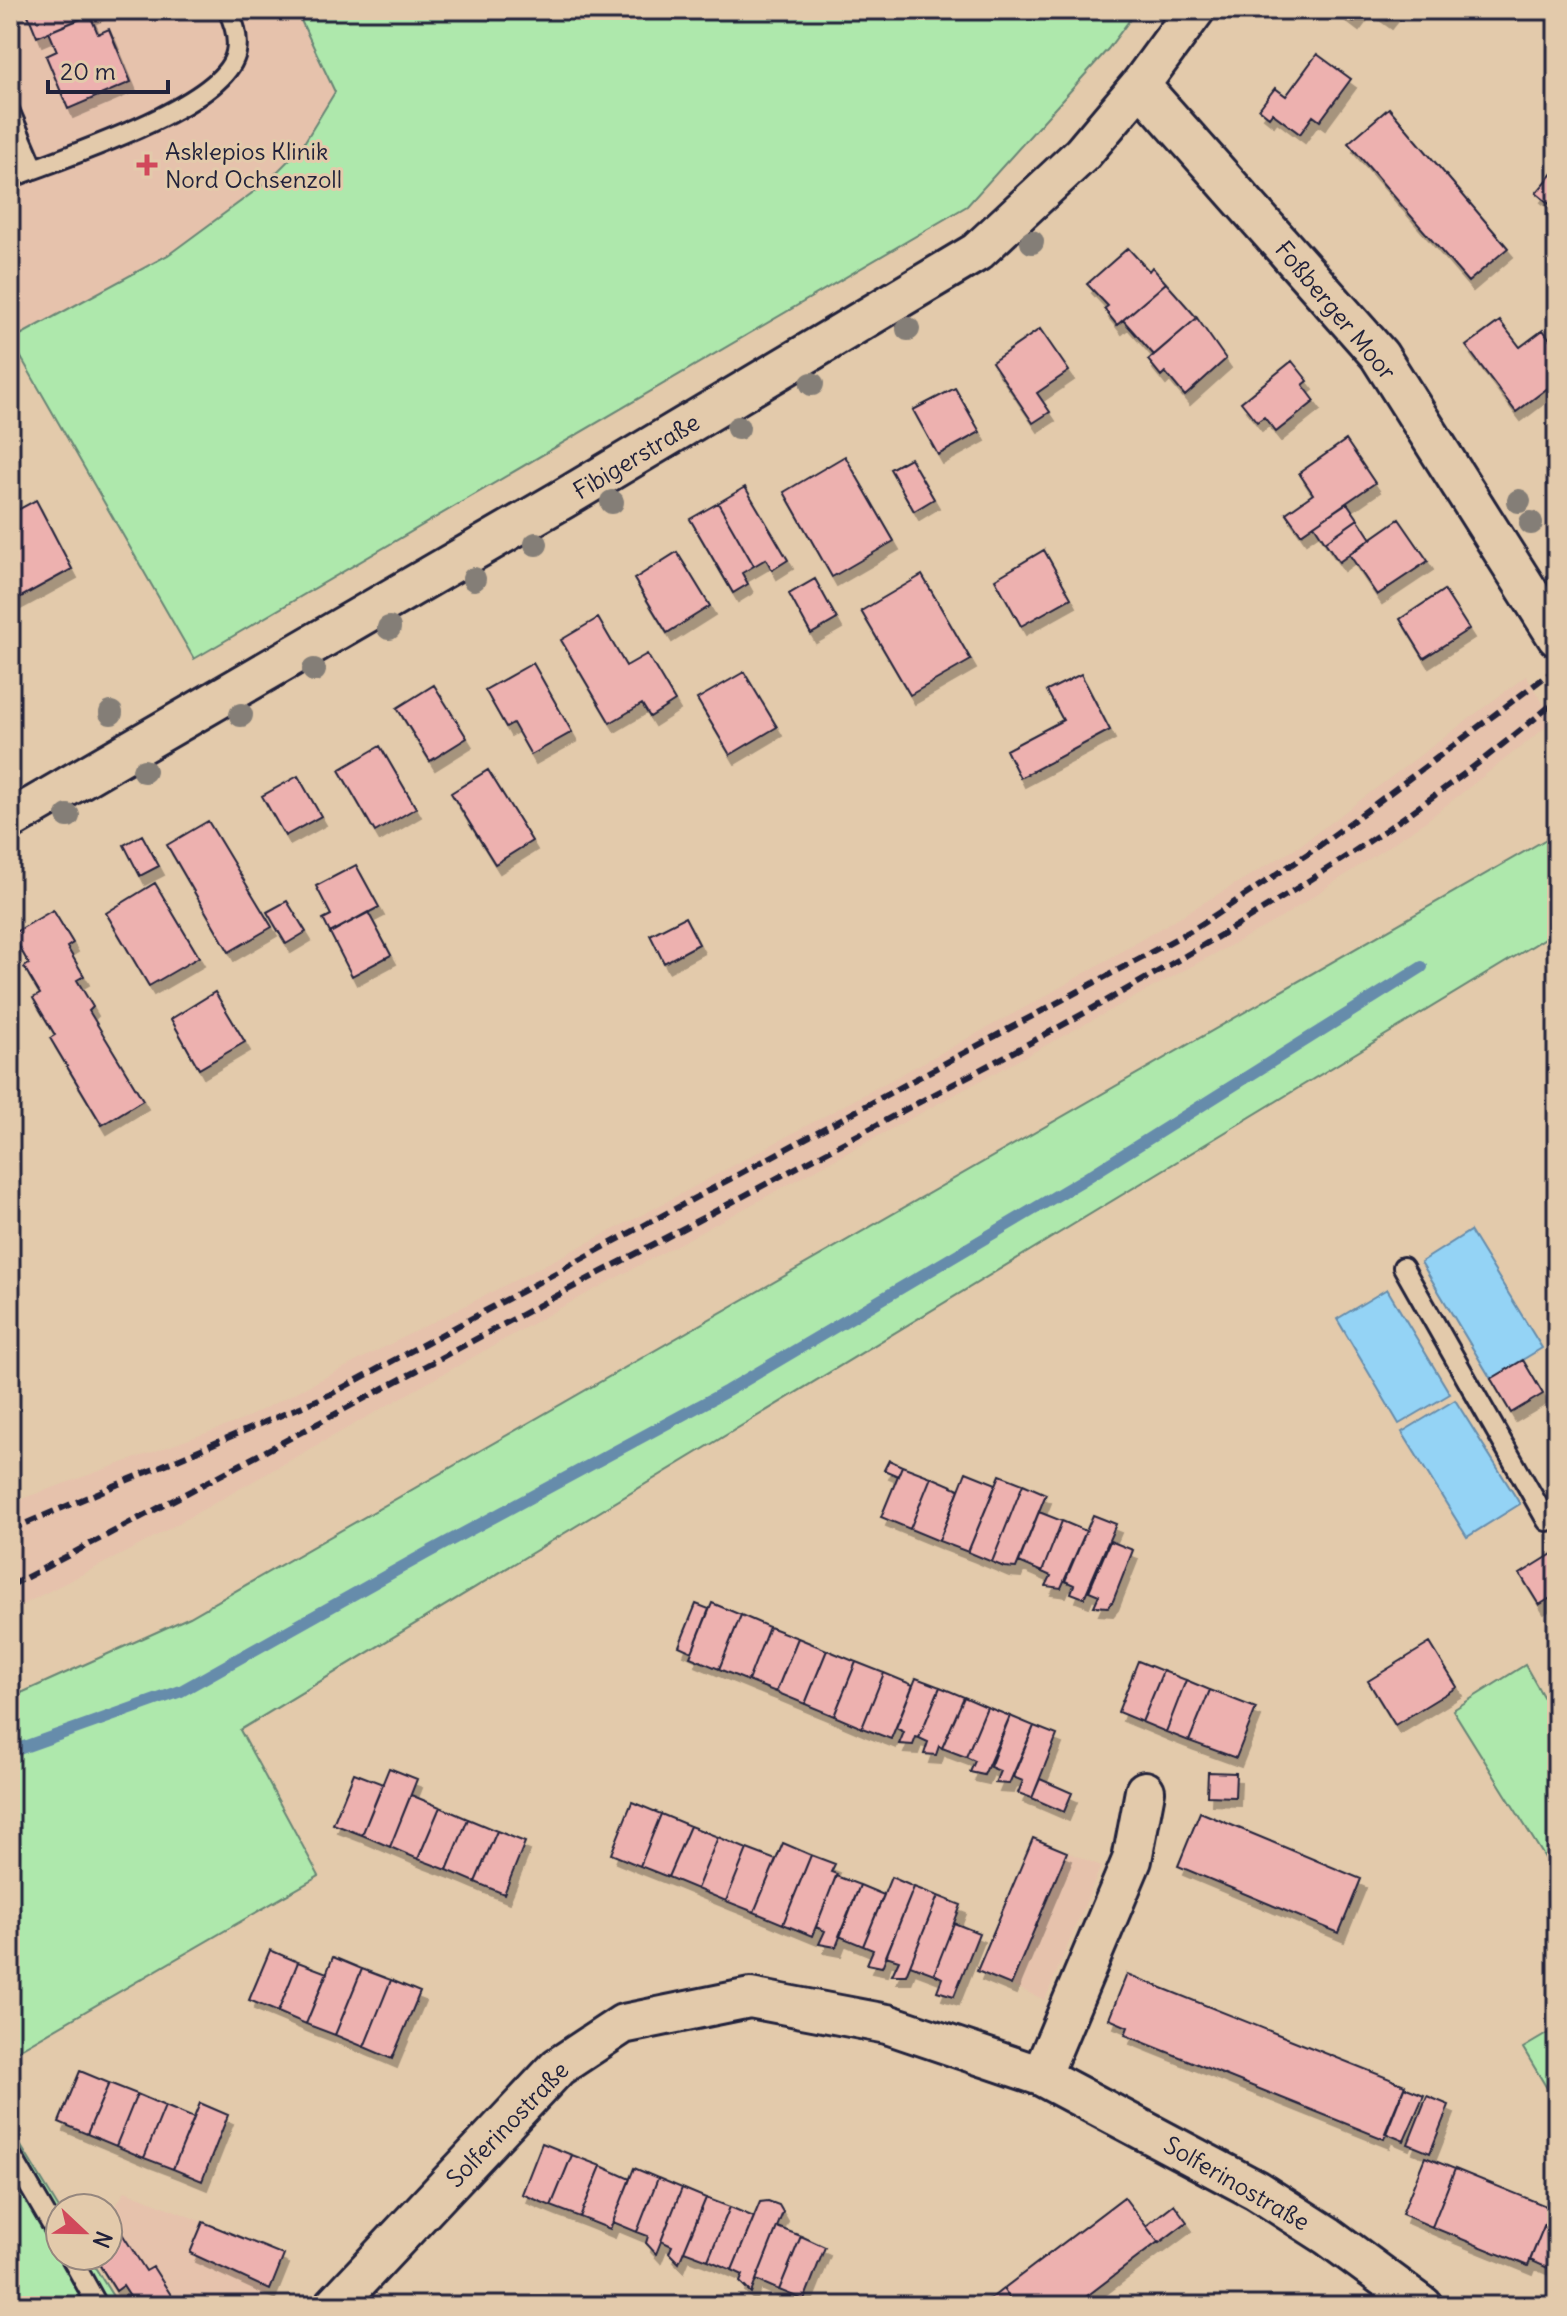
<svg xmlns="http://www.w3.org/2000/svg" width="1567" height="2316" viewBox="0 0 1567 2316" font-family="Delius,sans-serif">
<defs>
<filter id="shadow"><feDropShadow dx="5" dy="9" stdDeviation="0" flood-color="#0004"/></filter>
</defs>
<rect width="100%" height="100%" fill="#e3caab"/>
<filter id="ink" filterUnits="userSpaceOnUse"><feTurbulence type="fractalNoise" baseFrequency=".0125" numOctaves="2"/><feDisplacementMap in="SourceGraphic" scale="16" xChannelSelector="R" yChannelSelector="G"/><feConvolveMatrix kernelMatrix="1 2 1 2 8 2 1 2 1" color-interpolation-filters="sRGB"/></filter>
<g filter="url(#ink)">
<path fill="#e6c2ac" d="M10,10H296L335,92L301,148L267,182L168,255L11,340Z
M1526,676L1554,721L1426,821L1281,918L553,1312L140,1545L10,1611V1503L240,1421L640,1216L1044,997L1298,847Z
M1067,1852L1101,1866L1045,2000L1011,1985Z
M125,2191L203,2222L190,2253L270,2290L251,2306H178L153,2267L146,2271L110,2215Z"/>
<path fill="#aee8ac" stroke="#688574" stroke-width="2" d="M296,10H1137L1108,49L967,206L194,659L11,340L168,255L267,182L301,148L335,92Z
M1557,833V931L240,1730L319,1876L10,2055V1698L190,1617Z
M1525,1665L1557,1721V1877L1453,1710Z
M1557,2028V2105L1523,2048Z
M10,2128L60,2210V2256H88L119,2306H10Z"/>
<path fill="#94d3f5" stroke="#668cab" stroke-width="2" d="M1470,1231L1542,1348L1491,1379L1421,1262Z
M1387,1289L1450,1394L1399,1424L1337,1319Z
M1455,1400L1520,1504L1467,1537L1402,1432Z"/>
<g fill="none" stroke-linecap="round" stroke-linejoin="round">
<path stroke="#668cab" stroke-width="12" d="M10,1752L181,1691L427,1553L727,1391L1083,1180L1422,967"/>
</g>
<path fill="#edb1af" stroke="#22223b" stroke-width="2" filter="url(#shadow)" d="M26,10H101L37,37Z
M1338,10H1363L1354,22Z
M1373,10H1395L1387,20Z
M90,15L98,34L109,29L131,82L68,109L46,56L57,51L49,32Z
M1317,54L1351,79L1320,121L1313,116L1300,134L1272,113L1269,117L1259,109L1275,88L1286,96Z
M1389,108L1508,248L1468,282L1348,143Z
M1555,171L1557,173V210L1536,193Z
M1128,248L1149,271L1152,267L1166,283L1117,325L1104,309L1108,306L1087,284Z
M1166,283L1197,318L1154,355L1123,320Z
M1197,318L1226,359L1185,396L1165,372L1161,376L1148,360Z
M1500,321L1520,347L1543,330L1557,349V381L1516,412L1466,346Z
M1040,329L1069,371L1037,393L1050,412L1033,423L992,362Z
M1292,361L1308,381L1303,385L1315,401L1276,432L1264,417L1257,422L1241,402Z
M955,388L980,432L938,455L913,410Z
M1346,440L1375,483L1301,534L1286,513L1313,494L1299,473Z
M845,456L894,541L832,577L784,492Z
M910,458L934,499L914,511L890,469Z
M745,487L788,560L772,570L766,559L754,566L718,503Z
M36,500L72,569L10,603V514Z
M718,503L754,566L742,573L748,584L733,593L690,519Z
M1347,503L1358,519L1325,542L1314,525Z
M1358,519L1371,539L1339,562L1325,542Z
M1399,519L1428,561L1377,595L1349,554Z
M1044,550L1071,598L1021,626L995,579Z
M677,552L710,606L667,633L634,579Z
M922,575L971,660L910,695L861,611Z
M815,579L837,619L811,634L789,594Z
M1444,590L1469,629L1424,658L1400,619Z
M598,618L626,666L647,654L675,701L650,717L642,704L610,723L561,640Z
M533,663L572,732L531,755L513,723L506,727L485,690Z
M744,672L777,727L730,755L697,699Z
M1081,674L1110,730L1020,778L1006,750L1063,720L1047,691Z
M434,685L467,738L430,761L397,708Z
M380,746L416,808L375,832L339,770Z
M488,770L532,841L495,864L451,793Z
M298,776L321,816L285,836L262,796Z
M208,821L272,927L229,952L167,845Z
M142,835L159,866L140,876L124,845Z
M356,865L379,907L330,933L323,919L331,915L316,886Z
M155,883L199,957L149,986L106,913Z
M287,901L306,932L286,944L267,912Z
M53,910L73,943L67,947L84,976L77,980L93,1007L89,1011L143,1100L102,1125L50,1038L55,1035L33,998L40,994L24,967L29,964L12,934Z
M368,912L391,955L352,976L330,933Z
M685,917L699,944L664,963L650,935Z
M215,992L245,1042L199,1069L171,1019Z
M1523,1360L1543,1394L1511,1413L1491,1379Z
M889,1460L902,1466L898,1476L884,1470Z
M902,1466L931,1477L910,1529L881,1517Z
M966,1472L996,1484L968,1552L939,1541Z
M1000,1475L1023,1484L992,1562L968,1552Z
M931,1477L959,1489L939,1541L910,1529Z
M1023,1484L1046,1494L1016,1568L1004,1567L992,1562Z
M1039,1512L1062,1521L1042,1572L1019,1562Z
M1093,1515L1116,1524L1084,1598L1071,1593L1074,1585L1065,1581Z
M1062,1521L1086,1531L1061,1588L1046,1586L1051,1576L1042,1572Z
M1110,1541L1133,1550L1113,1601L1108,1607L1094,1606L1099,1595L1089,1591Z
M1557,1551V1594L1539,1605L1520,1574Z
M712,1603L741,1615L719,1669L690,1657Z
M696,1604L709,1609L692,1652L679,1646Z
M741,1615L769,1627L748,1681L719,1669Z
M769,1627L798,1638L776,1692L748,1681Z
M798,1638L827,1650L805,1704L776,1692Z
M1430,1643L1457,1687L1395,1725L1368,1681Z
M827,1650L856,1662L834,1716L805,1704Z
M1138,1661L1163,1671L1142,1722L1118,1712Z
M856,1662L884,1673L862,1728L834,1716Z
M1163,1671L1186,1680L1166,1732L1142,1722Z
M884,1673L913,1685L891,1739L862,1728Z
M916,1678L940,1687L919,1738L916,1737L913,1745L899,1744L904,1732L896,1728Z
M1186,1680L1210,1690L1189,1741L1166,1732Z
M940,1687L964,1697L942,1748L939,1746L936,1755L924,1754L928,1742L919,1738Z
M1210,1690L1256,1708L1236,1758L1189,1741Z
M964,1697L987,1707L966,1757L942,1748Z
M987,1707L1010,1716L984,1775L970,1772L975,1761L966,1757Z
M1010,1716L1034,1726L1009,1784L995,1783L1000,1771L990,1767Z
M1034,1726L1057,1735L1032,1798L1018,1793L1023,1781L1013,1777Z
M389,1768L417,1779L390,1847L362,1835Z
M1208,1772L1236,1773L1235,1797L1207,1796Z
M354,1773L383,1784L362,1835L333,1824Z
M1040,1779L1072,1793L1064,1812L1032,1798Z
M411,1795L440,1807L418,1859L390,1847Z
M632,1802L661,1814L640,1866L611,1854Z
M440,1807L468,1819L447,1870L418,1859Z
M1200,1812L1361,1879L1339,1933L1178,1866Z
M661,1814L690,1826L668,1877L640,1866Z
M468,1819L497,1831L475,1882L447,1870Z
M690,1826L718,1837L697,1889L668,1877Z
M497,1831L525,1842L504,1894L475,1882Z
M718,1837L747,1849L726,1901L697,1889Z
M1033,1838L1067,1852L1011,1985L977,1971Z
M783,1843L811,1855L783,1924L754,1912Z
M747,1849L776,1860L754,1912L726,1901Z
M811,1855L835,1864L831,1872L837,1874L812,1936L783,1924Z
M836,1876L860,1885L836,1947L819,1944L825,1931L816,1927Z
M891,1877L914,1887L882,1967L867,1964L873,1950L863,1946Z
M860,1885L884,1895L863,1946L839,1936Z
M914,1887L938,1896L906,1975H892L899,1960L886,1956Z
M938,1896L961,1905L934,1974L910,1965Z
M954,1923L979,1933L954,1996L937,1991L942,1978L934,1974Z
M270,1950L298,1962L278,2012L249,2000Z
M333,1957L362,1969L335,2035L306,2024Z
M298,1962L327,1973L306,2024L278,2012Z
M362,1969L391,1980L364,2047L335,2035Z
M1127,1974L1405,2085L1384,2139L1125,2035L1128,2027L1109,2019Z
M391,1980L420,1992L392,2059L364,2047Z
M80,2071L109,2083L87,2134L59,2122Z
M109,2083L137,2094L116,2146L87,2134Z
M1404,2087L1424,2095L1404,2141L1385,2133Z
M137,2094L165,2106L144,2158L116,2146Z
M1427,2096L1449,2105L1430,2153L1408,2144Z
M200,2103L228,2115L202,2181L173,2169Z
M165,2106L194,2118L173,2169L144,2158Z
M542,2143L572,2155L551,2206L522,2194Z
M572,2155L601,2166L580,2217L551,2206Z
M1425,2157L1455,2169L1432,2227L1402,2214Z
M601,2166L630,2179L610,2229L580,2217Z
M634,2168L658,2178L637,2232L613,2222Z
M1455,2169L1551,2208L1528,2266L1432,2227Z
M658,2178L682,2188L656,2254L646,2243L648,2236L637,2232Z
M682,2188L706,2198L679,2263L669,2253L672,2246L661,2241Z
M1124,2197L1158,2242L1074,2306H1015L1003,2289Z
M706,2198L730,2207L708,2260L684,2251Z
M768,2201L779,2205L783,2212L751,2293L740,2282L743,2275L732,2270L760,2202Z
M1174,2204L1187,2222L1159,2243L1146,2226Z
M730,2207L754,2217L732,2270L708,2260Z
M110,2215L146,2271L153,2267L178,2306H136L123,2286L116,2291L94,2256H108Z
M1546,2221L1557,2226V2252L1550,2269L1530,2260Z
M203,2222L284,2255L270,2290L190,2253Z
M777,2227L801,2236L779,2290L756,2280Z
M801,2236L825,2247L804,2300L779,2290Z
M1003,2289L1015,2306H985L984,2304Z"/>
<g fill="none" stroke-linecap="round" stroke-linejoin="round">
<g stroke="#22223b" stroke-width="24">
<path id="lane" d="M10,112L34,168
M10,178C60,158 226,107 236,52C239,38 234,23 228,10
M1403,1267L1547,1521L1557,1519
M1557,1707V1710
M10,2153L60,2239
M70,2256L98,2306"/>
</g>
<g stroke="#22223b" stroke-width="44">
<path id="street" d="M1140,85L1379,355L1557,637
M10,820L563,499L977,252L1082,154L1140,85L1195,10
M1041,2076L1132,1860L1145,1791
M334,2306L558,2067L623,2024L750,1998L887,2024L1041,2076L1256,2190L1328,2236L1423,2306"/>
</g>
<use href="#lane" stroke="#e3caab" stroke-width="18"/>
<use href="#street" stroke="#e3caab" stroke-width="38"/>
<path stroke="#22223b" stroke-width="6" stroke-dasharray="12 6" stroke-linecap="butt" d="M10,1530L331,1394L1194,929L1315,849L1557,668
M10,1586C283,1443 554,1297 826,1152C1078,1017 1337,886 1557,700"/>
</g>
<g fill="#847e77">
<circle cx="1032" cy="242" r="12"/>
<circle cx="908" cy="329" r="12"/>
<circle cx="812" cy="384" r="12"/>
<circle cx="738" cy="428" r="12"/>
<circle cx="1519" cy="501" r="12"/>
<circle cx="612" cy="502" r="12"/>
<circle cx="1531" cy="523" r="12"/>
<circle cx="536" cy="544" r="12"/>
<circle cx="474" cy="579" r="12"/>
<circle cx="389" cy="628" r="12"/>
<circle cx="314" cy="670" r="12"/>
<circle cx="111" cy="713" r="12"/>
<circle cx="241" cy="715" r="12"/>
<circle cx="144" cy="771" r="12"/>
<circle cx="68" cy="816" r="12"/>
</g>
</g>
<path fill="#d1495b" stroke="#e3caab" stroke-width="3" d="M143 153h8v8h8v8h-8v8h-8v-8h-8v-8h8z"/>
<g text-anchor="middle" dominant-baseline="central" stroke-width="6" stroke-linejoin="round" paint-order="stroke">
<g font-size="24" fill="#22223b" stroke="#e3caab" text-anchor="start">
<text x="165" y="151">Asklepios Klinik<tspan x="165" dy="28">Nord Ochsenzoll</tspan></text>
</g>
<g font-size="24" fill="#22223b" stroke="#e3caab">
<text transform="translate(1336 310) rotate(50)">Foßberger Moor</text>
<text transform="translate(636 456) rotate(-31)">Fibigerstraße</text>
<text transform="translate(507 2124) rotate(-46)">Solferinostraße</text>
<text transform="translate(1237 2183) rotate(30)">Solferinostraße</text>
</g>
</g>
<rect width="1567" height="2316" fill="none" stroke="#e3caab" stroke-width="40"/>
<rect x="20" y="20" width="1527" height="2276" fill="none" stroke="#22223b" stroke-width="3" filter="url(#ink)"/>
<g transform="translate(84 2232) rotate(112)"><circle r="38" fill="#e3caab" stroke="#96877e" stroke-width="2"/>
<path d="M0-6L14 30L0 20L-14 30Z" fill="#d1495b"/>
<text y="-12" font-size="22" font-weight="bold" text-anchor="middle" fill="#22223b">N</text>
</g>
<path d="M48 80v12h120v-12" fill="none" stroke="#22223b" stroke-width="4"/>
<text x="60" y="80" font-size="24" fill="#22223b" stroke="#e3caab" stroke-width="6" paint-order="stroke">20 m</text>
</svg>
